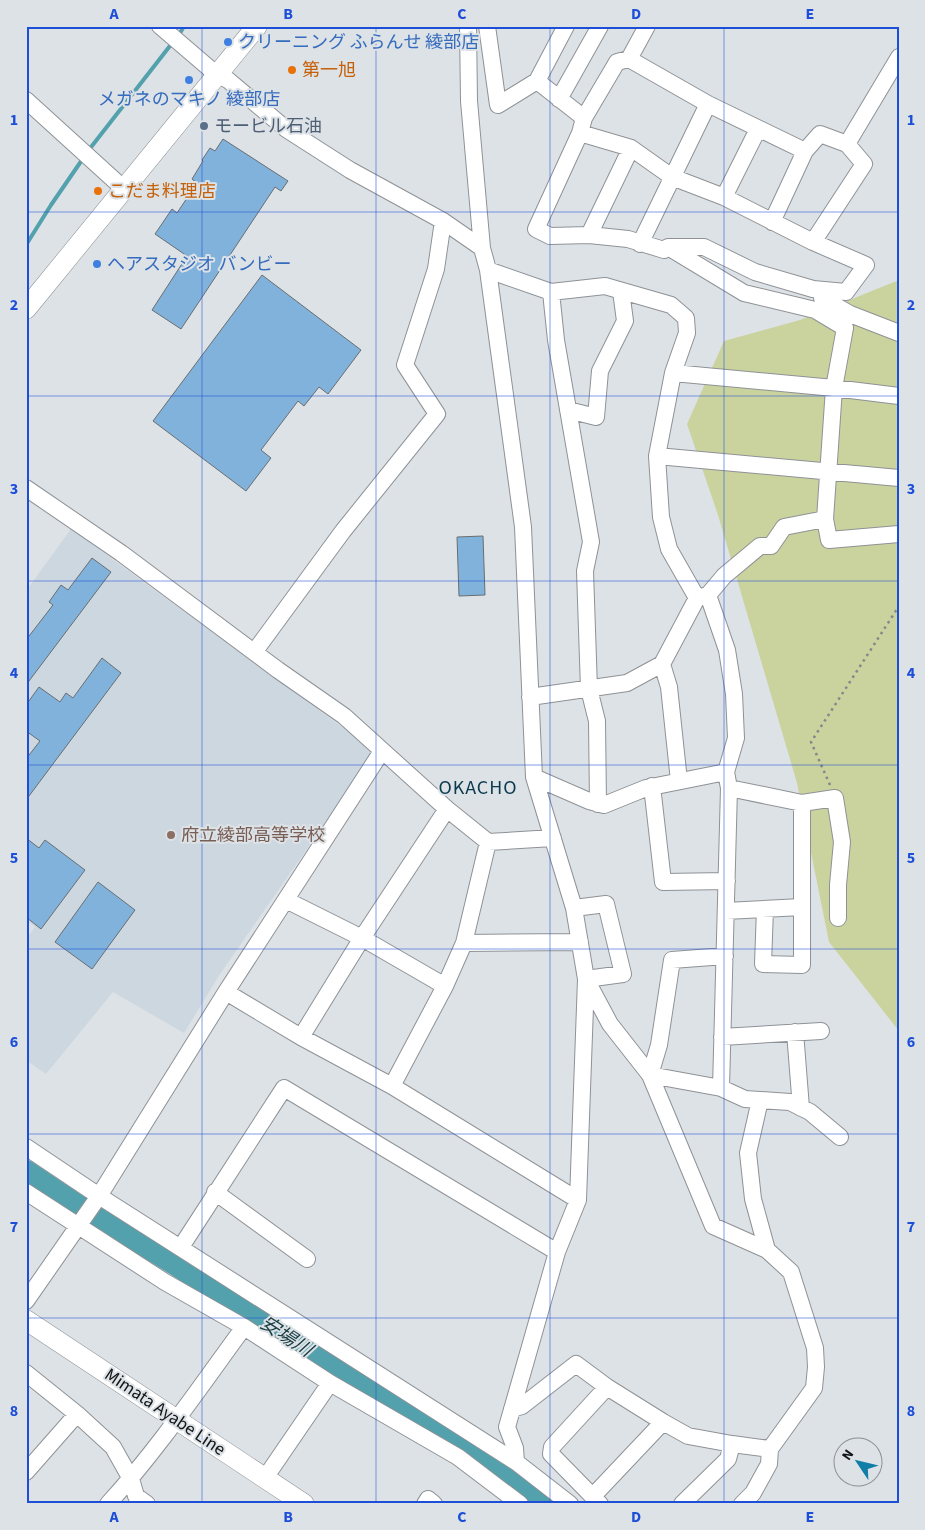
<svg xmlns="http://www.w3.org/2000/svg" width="925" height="1530" viewBox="0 0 925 1530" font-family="'Source Sans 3','Noto Sans JP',sans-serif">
<rect width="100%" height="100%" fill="#dde2e6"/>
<path fill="#ccd7e0" d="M71,529L375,751L220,974L184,1033L113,992L46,1074L26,1060V939L35,927L26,920V591Z"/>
<path fill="#cad39e" d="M899,280V1031L829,942L797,783L718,515L687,424L724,341L800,320Z"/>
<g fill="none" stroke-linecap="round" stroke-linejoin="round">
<path stroke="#53a1ad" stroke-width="4" d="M179,35L184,26
M88,151L173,42
M26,245L51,205L84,157"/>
<path stroke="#53a1ad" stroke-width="22" d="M26,1171L74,1203L173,1263L545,1504"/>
</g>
<path fill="#81b2db" stroke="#696e71" d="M223,139L288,181L281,191L275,187L181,329L152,310L187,256L155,234L172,209L177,213L197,183L192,179L203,161L202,160L210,148L215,151Z
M262,275L361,350L328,394L319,387L304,406L298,401L261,450L271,458L246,491L153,421Z
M483,536L485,595L459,596L457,537Z
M92,558L111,572L26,685V640L53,605L49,602L61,585L68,590Z
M102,658L121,673L26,800V759L40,741L26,731V705L39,687L60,702L66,693L73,698Z
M26,838L39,848L45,840L85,870L41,929L26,917Z
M98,882L135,910L92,969L55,942Z"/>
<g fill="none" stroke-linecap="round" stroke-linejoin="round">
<g stroke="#8e9296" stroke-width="18">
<path id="minor" d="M160,26L216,74L228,80L286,129L350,170L443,221L482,248
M468,26L469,101L482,248L488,270L523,527L534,777L574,908L586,979L578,1200L557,1252L507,1427L515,1448L516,1462
M487,26L498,105L537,81L584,118
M629,59L647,26
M537,81L566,26
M559,99L600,26
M26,100L124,189
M580,133L631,148L672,177L724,197L813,242L866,265L846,292L813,289L755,272L704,247H668L664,250L628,239L589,235L550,236L536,229L580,133L584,118L617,62L629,59L708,104L805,151L820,134L847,144L864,164L813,242
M847,144L899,57
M724,197L758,129
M772,222L805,151
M589,235L631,148
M640,244L708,104
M668,247L744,293L815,310L845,328L834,388L825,519L829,540L899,534
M488,270L551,292L605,286L671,305L686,318L687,333L673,373L657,456L661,517L669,549L697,598
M821,290L822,298L850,314L899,333
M551,292L556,340L591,542L585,571L589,689L597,721L598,804
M673,373L834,388L899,396
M568,410L596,417L600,371L625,321L621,291
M657,456L899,478
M26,488L121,553L278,670L344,716L447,809L488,842L553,838
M708,595L724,576L760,546H771L784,527L825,519
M255,651L343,531L437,414L405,365L436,269L443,221
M662,664L669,687L679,781
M530,697L627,683L662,664L697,598L708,595L727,650L734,694L736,738L726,772L729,788L721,1088
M534,777L589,801L604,805L646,788L726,772
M652,786L663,882L727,881
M729,788L802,803L835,798L842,842L838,885V918
M286,900L362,938L445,986
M574,908L606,904L623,974L586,979
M765,909L763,964L802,965V803
M726,911L802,907
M464,943L580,942
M587,981L610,1024L650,1075L713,1226L767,1250L791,1272L815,1348L816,1367L814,1388L770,1449L769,1464L753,1493L742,1504
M226,992L301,1037L392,1086L578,1200
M795,1032L801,1108
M301,1037L362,938L447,809
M722,1037L821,1031
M650,1075L721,1088L745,1099L790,1102L810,1112L840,1137
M650,1075L659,1045L672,960L725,956
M392,1086L445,986L464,943L488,842
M760,1100L748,1153L753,1199L767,1250
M26,1147L99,1196L516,1462L570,1504
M26,1192L165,1282L244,1327L330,1383L458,1457L520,1504
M215,1192L307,1259
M181,1247L284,1088L557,1252
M26,1301L99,1196L226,992L382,751
M26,1373L77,1414L113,1447L131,1479L136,1496L147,1504
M512,1409L522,1406L576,1364L607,1387L663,1422L688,1436L732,1444L770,1449
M26,1472L77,1414
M265,1478L330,1383
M593,1496L663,1422
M108,1504C158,1449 200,1387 244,1327
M425,1504L428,1499L434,1504
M600,1504L551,1454L552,1447L607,1387
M682,1504L728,1459L732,1444"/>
</g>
<g stroke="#8e9296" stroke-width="21">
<path id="major" d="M26,309L257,26
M26,1320L304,1504"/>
</g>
<path stroke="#85888b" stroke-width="2.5" stroke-dasharray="2.5 4" stroke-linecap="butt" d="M830,785L811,742L899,606"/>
<use href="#minor" stroke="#fff" stroke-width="16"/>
<use href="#major" stroke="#fff" stroke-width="20"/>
</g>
<path fill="none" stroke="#1d4ed8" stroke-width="1" stroke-opacity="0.55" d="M202,26V1504M376,26V1504M550,26V1504M724,26V1504M26,212H899M26,396H899M26,581H899M26,765H899M26,949H899M26,1134H899M26,1318H899"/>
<g fill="#3f7fe0" stroke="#dde2e6" stroke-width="2">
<circle cx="228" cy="42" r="5"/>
<circle cx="189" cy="80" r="5"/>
<circle cx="97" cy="264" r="5"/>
</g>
<g fill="#e8710a" stroke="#dde2e6" stroke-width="2">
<circle cx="292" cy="70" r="5"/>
<circle cx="98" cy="191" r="5"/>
</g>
<circle fill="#5c6f8a" stroke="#dde2e6" stroke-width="2" cx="204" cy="126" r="5"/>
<circle fill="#8d6e63" stroke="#dde2e6" stroke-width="2" cx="171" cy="835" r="5"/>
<g text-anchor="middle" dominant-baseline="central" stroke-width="4" stroke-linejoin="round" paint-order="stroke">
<g font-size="18" fill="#366cbe" stroke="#dde2e6" text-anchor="start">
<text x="238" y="42">クリーニング ふらんせ 綾部店</text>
<text x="189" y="99" text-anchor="middle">メガネのマキノ 綾部店</text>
<text x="107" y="264">ヘアスタジオ バンビー</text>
</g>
<g font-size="18" fill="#c56008" stroke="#dde2e6" text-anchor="start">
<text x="302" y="70">第一旭</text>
<text x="108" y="191">こだま料理店</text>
</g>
<g font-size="18" fill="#4e5e75" stroke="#dde2e6" text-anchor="start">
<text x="214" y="126">モービル石油</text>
</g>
<g font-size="18" fill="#785e54" stroke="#dde2e6" text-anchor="start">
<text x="181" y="835">府立綾部高等学校</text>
</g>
<g font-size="18" fill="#131416" stroke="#dde2e6">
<text transform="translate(165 1412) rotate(34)">Mimata Ayabe Line</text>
</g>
<g font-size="19" font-style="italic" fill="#153b40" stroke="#dde2e6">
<text transform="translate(286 1337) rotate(33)">安場川</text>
</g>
<g font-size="20" letter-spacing="1" fill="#093a4e" stroke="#dde2e6">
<text x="478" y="788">OKACHO</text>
</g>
</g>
<rect width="925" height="1530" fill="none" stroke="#dde2e6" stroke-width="55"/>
<g transform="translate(858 1462) rotate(305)"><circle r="24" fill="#dde2e6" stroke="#8c9093"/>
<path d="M0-4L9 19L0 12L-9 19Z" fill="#117ea7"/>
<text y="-8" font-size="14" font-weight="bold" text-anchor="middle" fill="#131416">N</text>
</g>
<rect x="28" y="28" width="870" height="1474" fill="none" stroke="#1d4ed8" stroke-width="2"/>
<g font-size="16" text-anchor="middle" font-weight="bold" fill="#1d4ed8">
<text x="114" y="19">A</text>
<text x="288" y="19">B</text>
<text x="462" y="19">C</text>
<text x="636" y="19">D</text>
<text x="810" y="19">E</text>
<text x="14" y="125">1</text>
<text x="911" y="125">1</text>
<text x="14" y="310">2</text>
<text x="911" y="310">2</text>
<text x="14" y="494">3</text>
<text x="911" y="494">3</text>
<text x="14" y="678">4</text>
<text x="911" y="678">4</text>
<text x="14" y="863">5</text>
<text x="911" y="863">5</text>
<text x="14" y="1047">6</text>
<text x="911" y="1047">6</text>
<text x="14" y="1232">7</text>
<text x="911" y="1232">7</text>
<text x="14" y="1416">8</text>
<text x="911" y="1416">8</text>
<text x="114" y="1522">A</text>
<text x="288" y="1522">B</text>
<text x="462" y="1522">C</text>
<text x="636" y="1522">D</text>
<text x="810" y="1522">E</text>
</g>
</svg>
